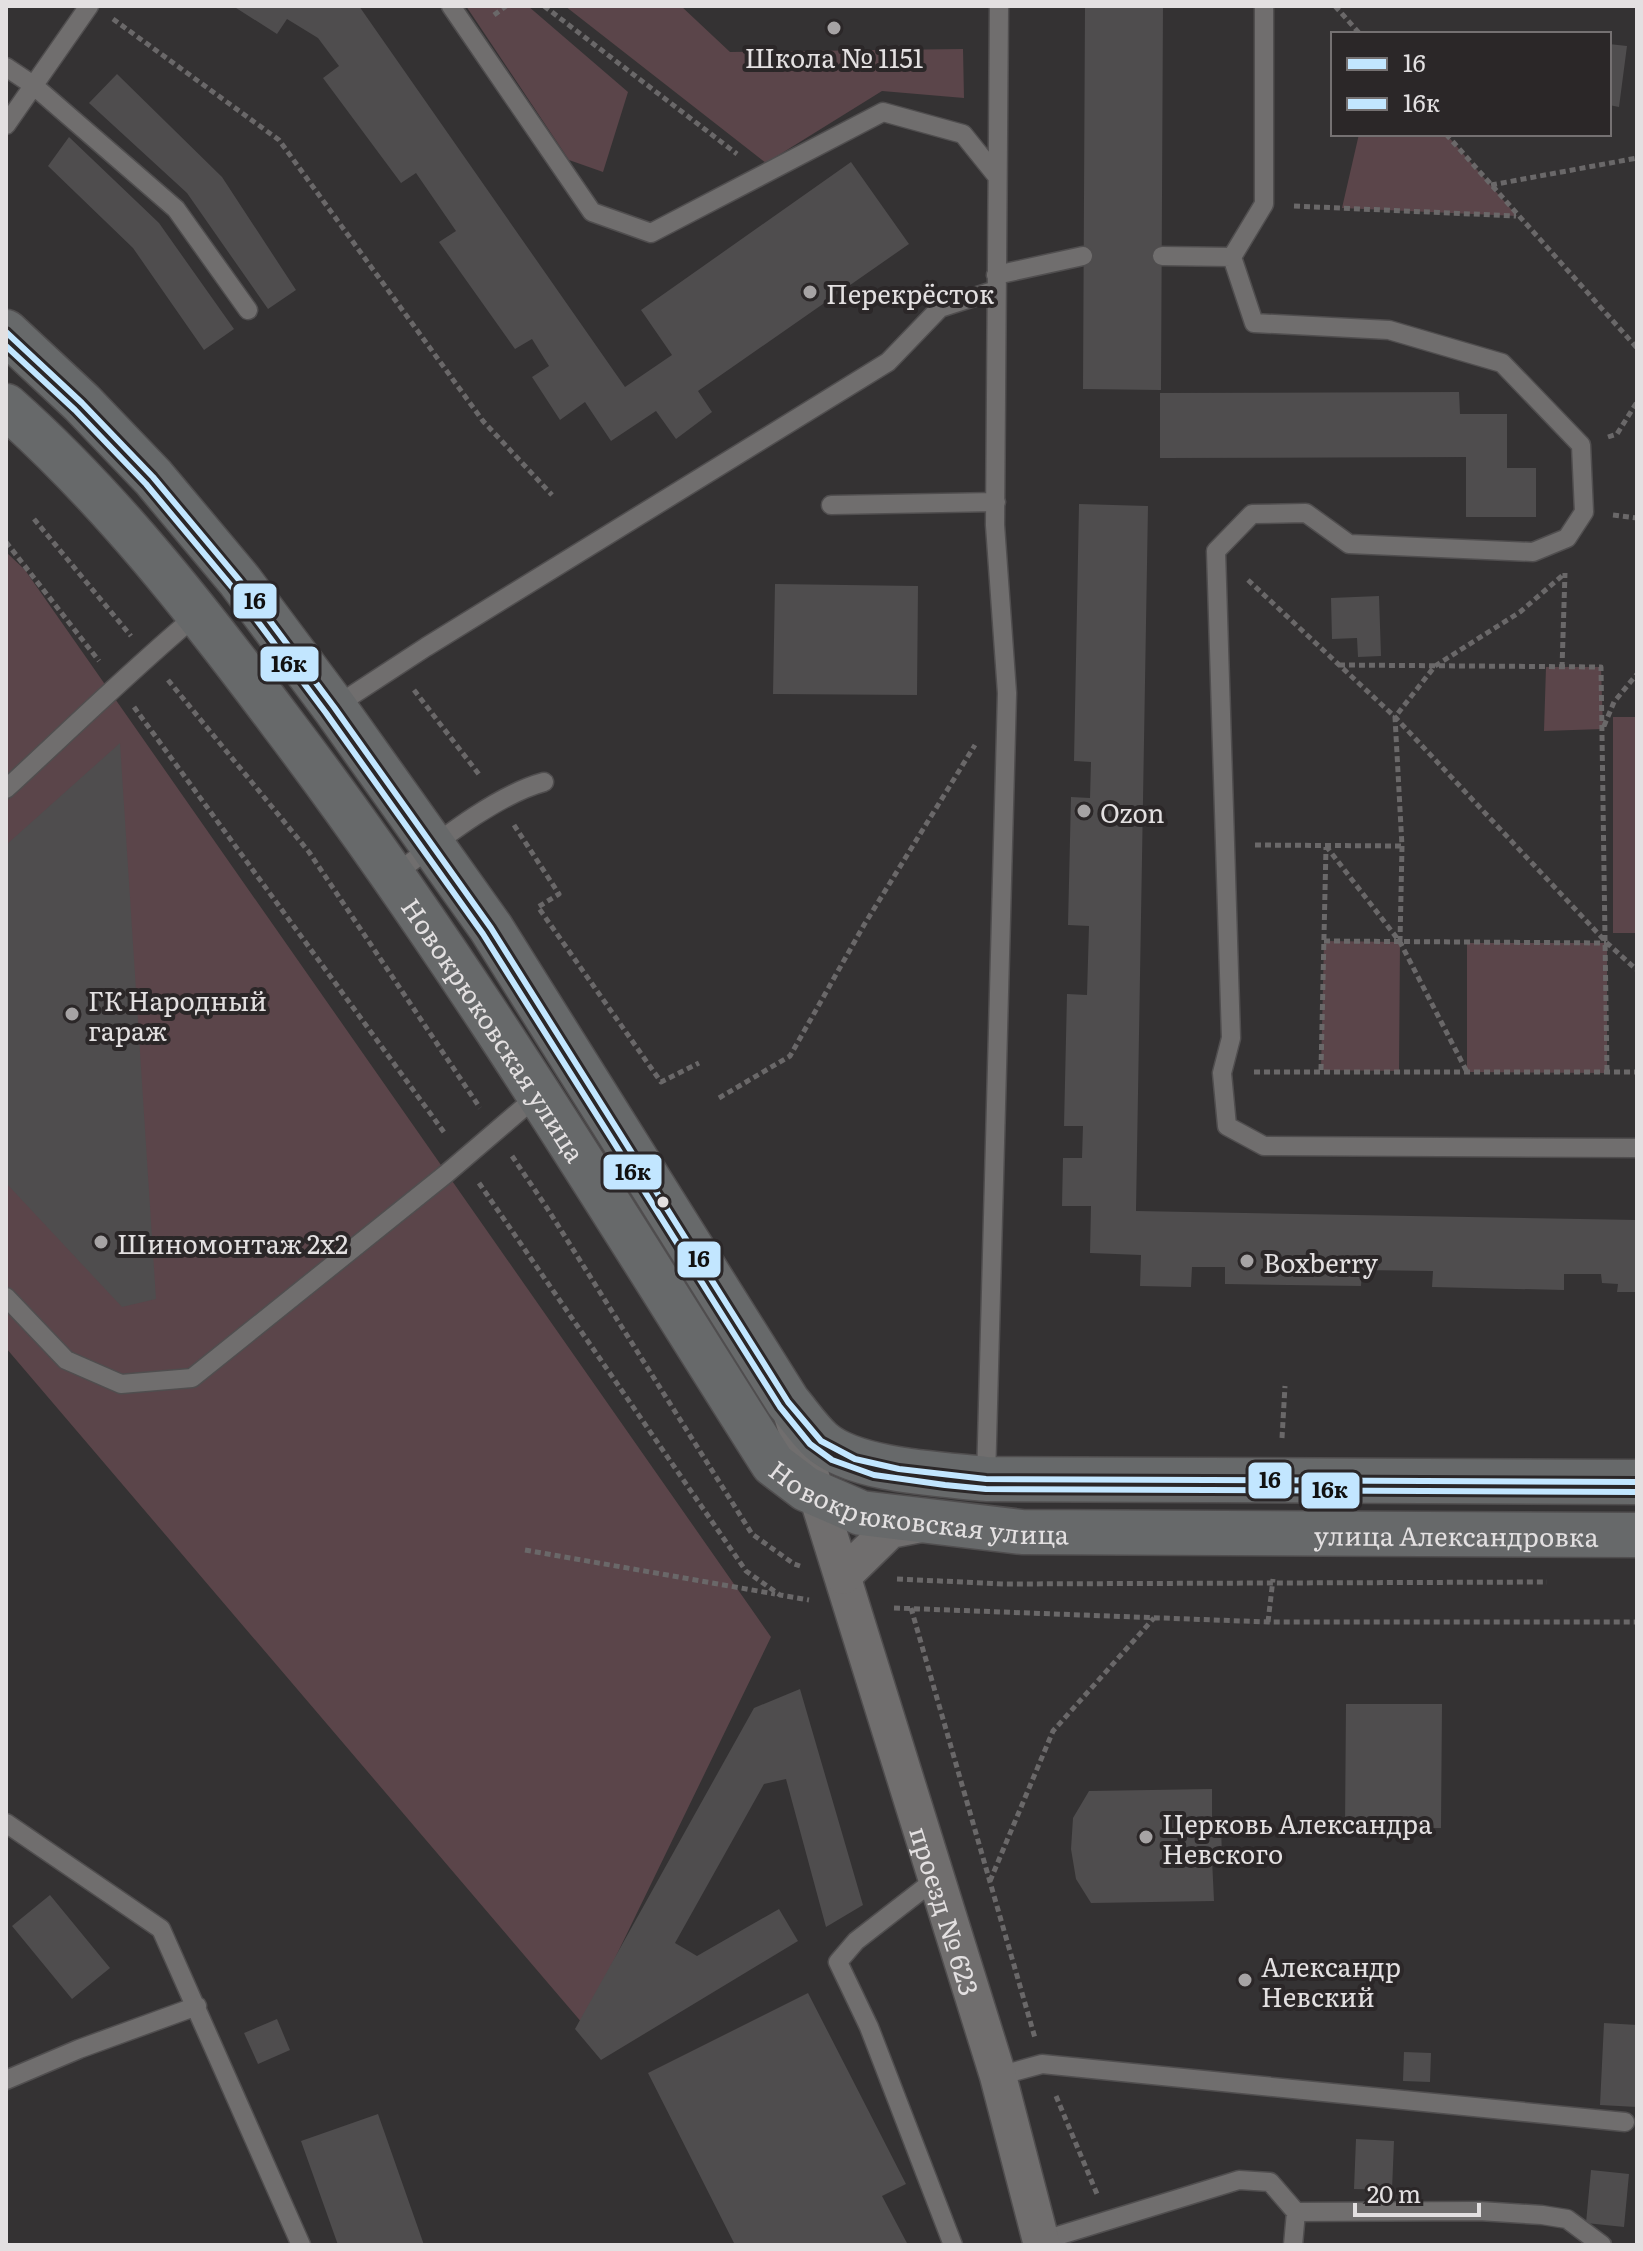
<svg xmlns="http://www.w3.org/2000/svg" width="1643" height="2251" viewBox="0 0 1643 2251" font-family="Literata,serif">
<rect width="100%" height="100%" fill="#343233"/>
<path fill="#5b454a" d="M466,6H528L628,92L603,172L569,160Z
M565,6H681L730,52L963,49L964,98L882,91L766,163Z
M1359,134H1446L1517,216L1342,208Z
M6,552L25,570L771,1637L583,2024L6,1348Z
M1546,667H1601L1603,729L1544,731Z
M1613,717H1637V933H1613Z
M1324,941L1400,942L1399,1071L1321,1070Z
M1467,943H1607V1073L1467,1072Z"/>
<path fill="#4f4d4e" d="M233,6H359L625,387L672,355L641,310L851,162L909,244L698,391L712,412L676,439L656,411L611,441L585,402L560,420L532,377L549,366L532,339L515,349L439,242L456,231L416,173L401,183L323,78L339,66L318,38L287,19L277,34Z
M1085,6H1163L1161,390L1083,389Z
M1609,44L1627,46L1619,107L1609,105Z
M117,74L222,177L296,290L268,309L187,193L89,103Z
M69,137L159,223L234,329L204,350L133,248L48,166Z
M1459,392L1460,414H1507V468H1536V517H1466V457L1160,458V393Z
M1079,504L1148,506L1136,1211L1637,1220V1292H1617L1618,1284L1602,1283L1601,1274H1564V1290L1432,1287L1433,1271L1362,1270L1361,1286L1225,1284V1267H1192L1191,1287L1140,1286L1141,1255L1090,1253L1091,1206H1062L1063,1158H1082L1083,1126H1064L1067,994L1087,995L1089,926L1068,925L1071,797L1090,798L1091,762L1074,761Z
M775,584L918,586L917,695L773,694Z
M1379,596L1381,656L1358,657L1357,638L1332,639L1331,598Z
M120,743L156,1299L122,1307L6,1183V845Z
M800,1689L863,1905L826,1927L786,1779L764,1784L675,1943L697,1956L779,1909L798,1941L601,2060L575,2029L754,1708Z
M1346,1704H1442L1441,1828H1345Z
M1212,1789V1824H1221L1222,1859H1212L1214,1901L1091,1903L1076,1879L1071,1849L1073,1818L1089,1791Z
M50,1895L110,1968L72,1999L12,1926Z
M808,1993L906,2184L882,2196L908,2245H735L648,2073Z
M277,2019L290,2050L258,2064L244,2033Z
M1604,2023L1637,2025V2107L1600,2105Z
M1404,2052L1431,2053L1430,2082L1403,2081Z
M378,2114L424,2245H338L301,2141Z
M1356,2139L1394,2141L1392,2190L1354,2189Z
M1591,2170L1629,2174L1624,2227L1586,2223Z"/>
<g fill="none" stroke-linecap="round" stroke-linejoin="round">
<g stroke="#504e4f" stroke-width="21">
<path id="service" d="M451,6L592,212L651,233L883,112L963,134L996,175
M1264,6V204L1232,257L1254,323L1389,330L1502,363L1581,445L1584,512L1567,538L1533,552L1349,544L1306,513L1252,514L1216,551L1231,1038L1222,1073L1227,1126L1264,1146L1637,1148
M6,67L33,85L176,209L248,310
M6,125L89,6
M1162,256L1232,257
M996,275L1083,256
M831,505L996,502
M334,707L426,647L888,362L940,308L996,290
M6,789C70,730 132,669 199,613
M393,876C434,845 495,795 544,782
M6,1297L66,1360L121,1384L192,1378L446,1174L537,1096
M986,1479L1007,693L995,525L999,6
M6,1823L161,1929L301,2245
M937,1878L856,1941L838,1962L869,2027L953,2245
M998,2076L1042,2064L1625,2122
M6,2080L79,2049L197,2006
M1041,2241L1239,2180L1270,2182L1296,2212
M1293,2245L1296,2212L1479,2211L1542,2215L1567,2219L1602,2245"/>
</g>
<g stroke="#504e4f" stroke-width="39">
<g id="minor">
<path id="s1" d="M791,1412L998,2076L1042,2245"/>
<path d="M843,1576L890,1530L926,1523"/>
</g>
</g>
<g stroke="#504e4f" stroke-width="47">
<g id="secondary">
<path d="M6,332L82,403L153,477L240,581L334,707L491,928L788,1402C799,1415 809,1430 821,1441C855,1471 941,1474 986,1479L1637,1482"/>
<path id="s2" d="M6,406C111,499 198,611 282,723C461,959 614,1214 773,1464L806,1489L861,1513L1022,1532L1637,1535"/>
</g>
</g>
<path stroke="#6a6869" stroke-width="5" stroke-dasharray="6 4" stroke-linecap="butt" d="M544,6L737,154
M1335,6L1360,34
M494,15L506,6
M113,19L279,140L483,421L552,495
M1446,134L1637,348
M1491,185L1637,158
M1294,206L1516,216
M1608,437L1617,434L1637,402
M1613,515L1637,518
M34,519L131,636
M6,542L99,661
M1248,580L1395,717L1607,943L1637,970
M1339,665L1601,667L1607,1073
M1562,668L1565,573
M168,680L309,852L480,1108
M414,690L481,777
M134,707L446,1135
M1604,726L1614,702L1637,674
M514,825L559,894L538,907L661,1082L699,1063
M1255,845L1402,846
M1326,846L1400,942L1467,1072
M1324,941L1606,943
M1400,942L1402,846L1395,717L1435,666L1520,612L1563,575
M1321,1070L1326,847
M1254,1072H1637
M719,1098L790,1056L864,925L975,745
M512,1156L547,1208L752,1534L794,1564L800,1566
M479,1183L746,1571L780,1595L809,1600
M1282,1438L1285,1386
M525,1550L775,1594
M897,1579L1004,1584L1547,1582
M894,1608L1268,1622H1637
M911,1608L1035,2038
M1268,1622L1273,1579
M990,1881L1053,1731L1154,1618
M1056,2096L1097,2194"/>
<use href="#service" stroke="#706e6e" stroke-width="18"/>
<use href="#minor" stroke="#706e6e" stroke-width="36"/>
<use href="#secondary" stroke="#67696a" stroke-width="44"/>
<g stroke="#2b2728" stroke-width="12">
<path id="bus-1" d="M6,332L82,403L153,477L240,581L334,707L491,928L788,1402L821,1441L855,1459L899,1469L986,1479L1637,1482"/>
</g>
<g stroke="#2b2728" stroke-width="12">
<path id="bus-2" d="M6,346L75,410L146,484L232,587L326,713L483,934L780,1407L810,1444L832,1460L874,1475L945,1485L986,1489L1637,1492"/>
</g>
<use href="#bus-1" stroke="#c2e6ff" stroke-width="6"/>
<use href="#bus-2" stroke="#c2e6ff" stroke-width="6"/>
</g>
<g fill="#a6a3a4" stroke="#2b2728" stroke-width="3">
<circle cx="834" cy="28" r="8"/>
<circle cx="810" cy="292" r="8"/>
<circle cx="1084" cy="811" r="8"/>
<circle cx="72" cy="1014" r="8"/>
<circle cx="101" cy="1242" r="8"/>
<circle cx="1247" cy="1261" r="8"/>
<circle cx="1146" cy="1837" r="8"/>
<circle cx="1245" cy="1980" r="8"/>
</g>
<circle fill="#e3e0e1" stroke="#2b2728" stroke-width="3" cx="663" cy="1202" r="7"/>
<g text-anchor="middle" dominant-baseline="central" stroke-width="8" stroke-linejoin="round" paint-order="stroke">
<g font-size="26" fill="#e3e0e1" stroke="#2b2728" text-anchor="start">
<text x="834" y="56" text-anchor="middle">Школа № 1151</text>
<text x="826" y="292">Перекрёсток</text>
<text x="1100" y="811">Ozon</text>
<text x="88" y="999">ГК Народный<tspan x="88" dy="30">гараж</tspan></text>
<text x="117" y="1242">Шиномонтаж 2x2</text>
<text x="1263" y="1261">Boxberry</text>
<text x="1162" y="1822">Церковь Александра<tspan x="1162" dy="30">Невского</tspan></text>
<text x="1261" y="1965">Александр<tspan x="1261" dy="30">Невский</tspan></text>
</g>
<g font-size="26" fill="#e3e0e1" stroke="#2b2728">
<text stroke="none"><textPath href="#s2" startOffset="794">Новокрюковская улица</textPath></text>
<text stroke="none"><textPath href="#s2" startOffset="1466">Новокрюковская улица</textPath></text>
<text stroke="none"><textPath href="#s2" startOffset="2008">улица Александровка</textPath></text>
<text stroke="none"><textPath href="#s1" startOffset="522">проезд № 623</textPath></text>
</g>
</g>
<g stroke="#2b2728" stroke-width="3">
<rect x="232" y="582" width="46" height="38" rx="8" fill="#c2e6ff"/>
<rect x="259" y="645" width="61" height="38" rx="8" fill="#c2e6ff"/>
<rect x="602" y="1153" width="61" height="38" rx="8" fill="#c2e6ff"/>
<rect x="676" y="1240" width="46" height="39" rx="8" fill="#c2e6ff"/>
<rect x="1247" y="1461" width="46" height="39" rx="8" fill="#c2e6ff"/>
<rect x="1300" y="1471" width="61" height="39" rx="8" fill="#c2e6ff"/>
</g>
<g font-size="22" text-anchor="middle" font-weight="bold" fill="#111">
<text x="255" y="609">16</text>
<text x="289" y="672">16к</text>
<text x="633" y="1180">16к</text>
<text x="699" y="1267">16</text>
<text x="1270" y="1488">16</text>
<text x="1330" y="1498">16к</text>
</g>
<rect width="1643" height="2251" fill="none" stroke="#e3e0e1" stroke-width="16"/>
<rect x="1331" y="32" width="280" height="104" fill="#2b2728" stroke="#757172" stroke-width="2"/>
<rect x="1347" y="58" width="40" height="12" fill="#c2e6ff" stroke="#757172" stroke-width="2"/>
<text x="1403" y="72" font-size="24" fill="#e3e0e1">16</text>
<rect x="1347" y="98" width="40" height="12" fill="#c2e6ff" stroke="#757172" stroke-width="2"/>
<text x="1403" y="112" font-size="24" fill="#e3e0e1">16к</text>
<path d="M1355 2203v12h124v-12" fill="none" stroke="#e3e0e1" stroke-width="4"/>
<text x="1367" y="2203" font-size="24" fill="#e3e0e1" stroke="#2b2728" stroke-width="6" paint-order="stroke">20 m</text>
</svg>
